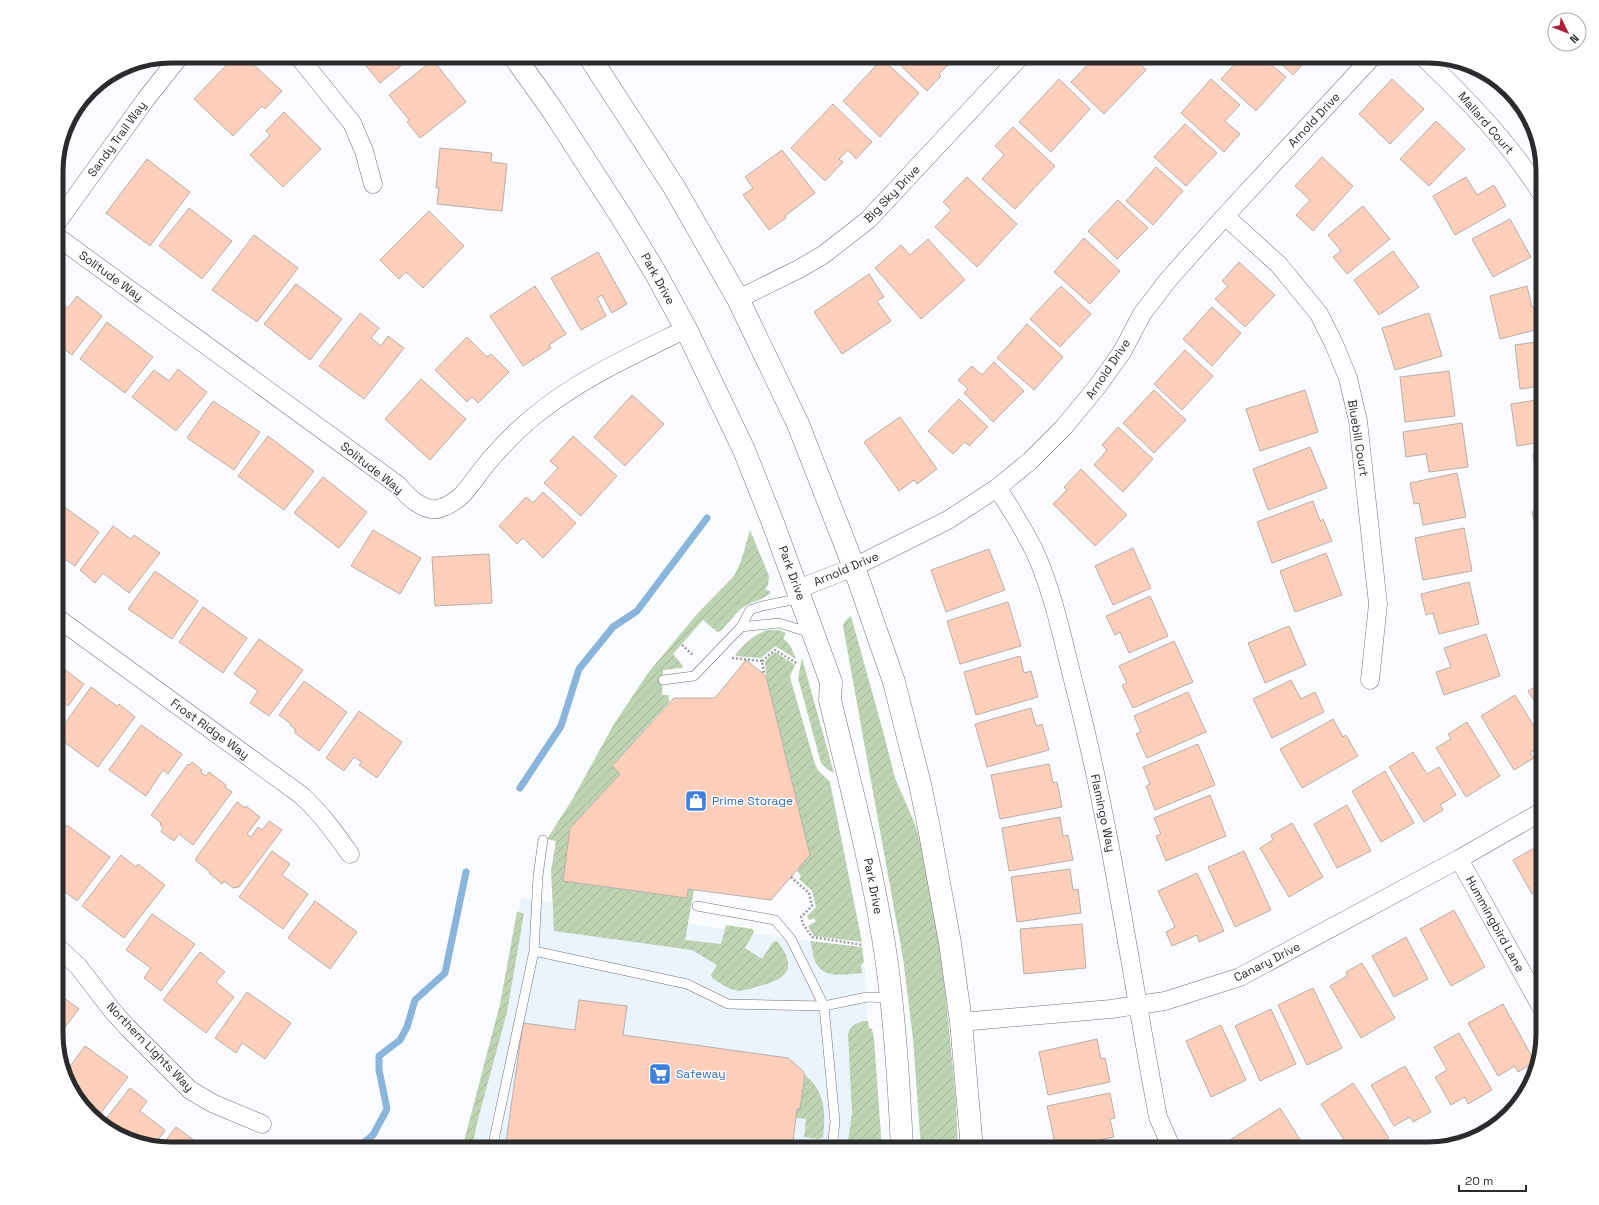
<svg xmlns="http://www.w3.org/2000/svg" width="1599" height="1205" viewBox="0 0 1599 1205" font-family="'Space Grotesk',sans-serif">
<defs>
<pattern id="garden-furrows" width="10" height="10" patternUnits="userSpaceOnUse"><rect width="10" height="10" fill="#bdd3b1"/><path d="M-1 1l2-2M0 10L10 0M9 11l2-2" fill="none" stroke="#a2b599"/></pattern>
</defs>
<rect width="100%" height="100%" fill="#f9fbfe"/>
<path fill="#ebf3fd" d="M522,898L791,939L862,947L865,968L874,1149H462L500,1004L517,912Z"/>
<path fill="url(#garden-furrows)" d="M750,530L769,576L768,585L765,589L771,592C764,600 752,601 743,607C735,614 728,623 721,631L717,632L703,620L673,654L683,666L682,668L663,670L662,695H669V702L612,766L620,774L570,828L563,881L687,898L688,889L694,890L685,940L721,944L726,925L753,929L754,932L745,948L762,959L773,942L777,941C800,970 785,980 756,987C749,989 741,992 734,990C726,988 719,982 712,978L711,975L717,965L692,950L554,931L551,870L556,841L547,839L572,800L614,724L648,673L697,614L734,576L741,561Z
M851,616L883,731L895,778L915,824L921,845L935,917L946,998L956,1101L958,1149H921L913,1039L903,958L843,626L845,621Z
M767,630H779L786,633L783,638L790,645L796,659L775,646L761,658L735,656C742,645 755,634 767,630Z
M775,652L795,665L790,676L791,681L815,764L818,770L830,782L862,942L814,936L808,926L816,921L814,918L809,920L807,916L816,907L812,891L799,879L801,877L797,870L810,855L766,676L765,661Z
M802,658L834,773L828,770L821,763L798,678Z
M517,912L524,913L507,1012L477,1123L472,1149H462L500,1004Z
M810,941L862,947L864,962L861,965L862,973C846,974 825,980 816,963C812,956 813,948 810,941Z
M864,1021H868L869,1028L872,1029L874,1039L882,1149H866L859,1144L855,1149H847L852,1113L848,1034C850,1026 856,1023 864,1021Z
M805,1075C825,1091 826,1113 823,1137L819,1139L804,1137L806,1119L796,1118L797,1109H800Z"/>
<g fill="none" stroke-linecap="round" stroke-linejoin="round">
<path stroke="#89b5dd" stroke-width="7" d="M520,788L561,726L579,669L613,627L637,611L707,518
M356,1149L373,1135L387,1109L379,1070V1056L400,1040L407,1027L415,1000L445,973L466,872"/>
</g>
<path fill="#fdceba" stroke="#b7aeab" d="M235,56H247L255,63L253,64L282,91L265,109L262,106L233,136L194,99Z
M358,56H413L380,83Z
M898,56H957L939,74L941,76L927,91L895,60Z
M1090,56H1132L1146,70L1104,114L1071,82L1093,59Z
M1242,56H1261L1286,77L1256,111L1221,79Z
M1273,56H1310L1293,75Z
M882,59L919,93L880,137L843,101Z
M433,60L466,102L420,138L407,122L409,120L389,95Z
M1059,79L1090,109L1051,152L1019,122Z
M1211,79L1240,105L1225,121L1240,134L1224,152L1181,113Z
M1392,79L1424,109L1390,144L1359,114Z
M97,84L100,86L74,121L69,118Z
M833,104L872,142L856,159L848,150L839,159L843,162L825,181L791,148Z
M284,112L321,149L283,187L250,155L270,135L266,131Z
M1436,121L1465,149L1429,186L1400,159Z
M1185,124L1217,153L1186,186L1154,157Z
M1013,127L1055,166L1015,209L982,179L1004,155L995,146Z
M440,148L492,153L491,162L507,164L502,211L437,204L439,188H436Z
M782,150L815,193L785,216L786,218L769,230L743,195L753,188L745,177Z
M1322,157L1353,186L1313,231L1296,215L1310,200L1295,186Z
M147,159L190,192L150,246L106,213Z
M1156,167L1183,191L1153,225L1126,201Z
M967,177L1017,224L977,267L935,227L951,210L943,202Z
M1466,177L1477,195L1494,185L1506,206L1455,235L1433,196Z
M1118,200L1148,228L1117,259L1088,231Z
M1363,206L1390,239L1347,274L1333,257L1341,251L1328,235Z
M189,208L232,241L202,279L159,246Z
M429,211L464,246L423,288L406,272L399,279L380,260Z
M1510,219L1531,257L1493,277L1472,239Z
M254,235L298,268L257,322L212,290Z
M1084,238L1120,271L1090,304L1054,272Z
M928,239L965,280L921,319L875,268L901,245L910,255Z
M1393,251L1419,287L1379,315L1354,280Z
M598,252L627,304L612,313L602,295L597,298L606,316L581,330L551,278Z
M1239,262L1275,295L1245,327L1215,299L1228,286L1222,281Z
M869,274L884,297L877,301L891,321L842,354L814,312Z
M296,284L342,319L310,360L264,324Z
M535,286L566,334L549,345L551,348L523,366L490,316Z
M1061,286L1091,314L1060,347L1030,319Z
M1527,286L1532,307L1543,304V328L1500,339L1490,296Z
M77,296L102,316L72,355L56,343V299L68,308Z
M1212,307L1241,333L1212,366L1183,339Z
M360,313L379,328L371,338L381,346L388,336L404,348L364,399L319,366Z
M1429,313L1442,356L1395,370L1382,328Z
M107,322L153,357L125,393L80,359Z
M1027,324L1063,357L1034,390L997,358Z
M467,337L487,357L491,354L509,372L478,403L472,397L467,402L435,370Z
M1543,341V386L1520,389L1515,345Z
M1185,350L1213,376L1182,410L1154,384Z
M994,362L1024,391L993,422L964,393L968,389L958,380L972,366L982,375Z
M178,369L207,392L176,431L132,397L154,370L169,381Z
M1449,371L1455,416L1405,422L1400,377Z
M421,379L466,419L430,460L385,419Z
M1154,390L1186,420L1154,453L1123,423Z
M1305,390L1318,432L1260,451L1246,409Z
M632,395L664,424L625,466L594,437Z
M959,399L988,427L969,446L965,442L953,454L928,431Z
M1543,399V442L1517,446L1511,404Z
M213,401L260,432L234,470L187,438Z
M900,417L937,469L917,484L914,480L899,491L864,442Z
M1462,423L1468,467L1429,472L1426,454L1406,457L1403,432Z
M1118,427L1153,459L1123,492L1094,465L1107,450L1102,445Z
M268,436L314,471L284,510L238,476Z
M573,436L617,476L581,516L544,483L558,468L550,461Z
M1310,447L1327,488L1268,510L1253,469Z
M1543,453V498H1540L1533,454Z
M1081,469L1127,515L1095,546L1053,504L1067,490L1064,487Z
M1457,473L1466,517L1423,525L1419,503L1414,504L1410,483Z
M323,477L367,512L339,548L294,513Z
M543,492L576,523L543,558L523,538L517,544L499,526L526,497L533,503Z
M56,501L99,532L75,566L56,553Z
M1313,501L1320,521L1323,519L1332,541L1272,563L1257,522Z
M1543,509V552L1541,553L1532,512Z
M113,526L131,539L134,535L160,553L129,593L103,573L95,583L80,570Z
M1464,528L1472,571L1423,580L1415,538Z
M373,530L421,558L400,594L351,566Z
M1133,548L1151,588L1113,605L1095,566Z
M989,549L1005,590L946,612L931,570Z
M1326,553L1342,595L1295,612L1280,571Z
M489,554L492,603L435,606L432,557Z
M155,571L198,601L172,639L128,609Z
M1469,582L1479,624L1439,634L1433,613L1426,615L1421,594Z
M1150,596L1168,636L1129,653L1120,632L1115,635L1106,616Z
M1008,602L1021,646L960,664L947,621Z
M203,607L247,638L223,673L179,642Z
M1289,626L1306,665L1265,683L1248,643Z
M1486,634L1500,676L1444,695L1436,672L1451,667L1444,648Z
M259,639L303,670L269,716L250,703L258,691L234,674Z
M1174,641L1193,682L1133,708L1122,685L1127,683L1119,666Z
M1020,656L1024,673L1031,671L1038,697L976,715L964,672Z
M746,660L766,676L810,855L771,900L688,889L687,898L563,881L570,828L620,774L612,766L674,698H715Z
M56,663L84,684L68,706L63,701L56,710Z
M1291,680L1301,699L1315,692L1324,712L1272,738L1253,699Z
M304,681L347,712L319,751L295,733V729L290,725L291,724L279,715Z
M1543,682V715L1528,691Z
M91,687L117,706L119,704L135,717L98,767L56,736Z
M1188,692L1206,732L1147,758L1136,734L1141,732L1134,716Z
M1515,695L1543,741V745L1530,753L1534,758L1514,770L1481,716Z
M1031,708L1036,726L1042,724L1049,750L987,767L975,724Z
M359,711L402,742L377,778L359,765L362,762L354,757L344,771L326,758Z
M1333,719L1343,737L1346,735L1358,756L1302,788L1280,749Z
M1467,722L1500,776L1466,797L1436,748L1451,739L1448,734Z
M141,725L182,754L168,774L163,770L146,796L109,770Z
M1198,744L1215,785L1155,810L1146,786L1150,784L1143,767Z
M1413,752L1427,774L1439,767L1456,795L1440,805L1443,810L1424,822L1389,767Z
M192,762L202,770L201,773L206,776L209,772L226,785L225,787L232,792L193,845L179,834L174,841L161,832L163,828L160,825L161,823L151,815L188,764L189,765Z
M1049,764L1053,783L1057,782L1062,807L1000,819L991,775Z
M1385,771L1414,823L1381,842L1352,791Z
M1210,795L1226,836L1166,861L1156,836L1161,834L1154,818Z
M237,802L245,808L246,806L260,817L247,834L251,837L258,827L262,830L269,821L282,830L239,887L233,888L224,881L222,884L209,873L210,872L196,861V858Z
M1347,805L1371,851L1337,868L1314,824Z
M1060,817L1063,836L1068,835L1073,860L1009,871L1002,828Z
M1292,823L1323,877L1289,897L1260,848L1273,840L1271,835Z
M67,825L110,857L77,901L56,885V839Z
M1543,843V888L1532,894L1513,860Z
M272,851L290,864L282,875L308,894L283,929L239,897Z
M1244,851L1271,910L1235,927L1208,867Z
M121,855L136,867L138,864L165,885L124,938L82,906Z
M1070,869L1073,890L1078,889L1081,913L1017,922L1011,877Z
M1197,873L1224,931L1199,942L1197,935L1172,946L1166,932L1175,927L1158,891Z
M315,901L357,932L330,969L288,938Z
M1454,910L1485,967L1451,986L1420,929Z
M152,914L195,944L161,991L144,978L151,968L126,950Z
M1082,924L1086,968L1024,974L1020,929Z
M1406,937L1428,979L1394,997L1372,956Z
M200,952L225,972L216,982L234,997L206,1033L163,1000Z
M1362,963L1395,1018L1361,1038L1330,986L1347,976L1346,972Z
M1313,988L1342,1048L1307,1065L1278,1005Z
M56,992L79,1009L56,1039Z
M247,992L291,1023L265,1059L242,1043L236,1053L215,1038Z
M579,1000L627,1006L623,1035L788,1058L803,1071V1073L805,1074L800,1109H797L792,1149H505L523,1023L575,1030Z
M1503,1004L1535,1062L1518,1072L1515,1066L1498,1076L1468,1023Z
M1271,1009L1296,1064L1260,1081L1235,1026Z
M1221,1025L1246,1080L1211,1097L1186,1041Z
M1459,1033L1492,1090L1468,1104L1465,1097L1451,1105L1435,1077L1447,1070L1434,1047Z
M1097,1039L1101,1059L1105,1058L1110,1082L1048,1095L1039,1052Z
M85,1046L128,1077L100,1114L78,1097L68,1085L65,1073Z
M1405,1066L1431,1112L1413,1122L1410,1117L1394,1126L1371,1085Z
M1353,1083L1389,1138L1372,1149H1350L1321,1104Z
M130,1088L147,1101L140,1111L165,1130L154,1146L134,1143L101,1125Z
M1110,1093L1115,1118L1110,1119L1114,1137L1056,1149L1047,1106Z
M1280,1108L1301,1141L1289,1149H1227L1224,1144Z
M176,1127L206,1149H171L161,1147Z"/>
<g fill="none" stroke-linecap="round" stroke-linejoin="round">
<g stroke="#6f747a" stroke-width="10">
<path id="lane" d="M801,598L762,606L750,610L741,627L779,623L811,633
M663,680L694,676L741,627
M534,951L538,876L543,840
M492,1149L534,951L687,984L728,1004L824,1006L791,939L775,920L697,906
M832,1149L835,1122L824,1006L867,997L891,998"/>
</g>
<g stroke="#6f747a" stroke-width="19">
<path id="street" d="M298,56L352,123L364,151L373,184
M1422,56C1467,99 1510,143 1543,196
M1225,216L1279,265L1319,314L1334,344L1348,378L1358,421L1378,604L1370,680
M56,224L146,99L180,56
M56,236L398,485C407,496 425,514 441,508C465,500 473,479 488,462C502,446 517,430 533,417C579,379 633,355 686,329
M738,299L799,269L823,255L868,220L1021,56
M997,488C1011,508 1023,529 1034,550C1054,593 1064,646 1076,692C1112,832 1131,975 1158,1117L1172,1149
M798,589L854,567L948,520L997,488L1030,461L1064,427L1097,387L1122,352L1142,314L1168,280L1225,216L1373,56
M56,617L301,795C321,813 335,833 350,854
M1459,859L1543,1010
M56,946L78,966L111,1009L128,1028L190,1090L212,1103L262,1124
M961,1022L1111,1009L1165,1001L1240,977L1459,859L1543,811"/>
</g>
<g stroke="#6f747a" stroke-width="23">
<path id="secondary" d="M514,56L553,111L621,216L655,272L686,329L744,450L773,523L831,682L830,700C850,783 872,866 885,950C895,1016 899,1083 902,1149
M589,56L674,187L738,299L798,424L854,567L894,682L920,784L929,828L950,943L961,1022L972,1149"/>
</g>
<path stroke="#9c9ea1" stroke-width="2.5" stroke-dasharray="2 2" stroke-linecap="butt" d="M682,645L693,655
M732,658L762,661L764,674
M762,661L775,650L798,664
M791,877L809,893L812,906L801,917L803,924L812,937L863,945"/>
<use href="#lane" stroke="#fff" stroke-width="9"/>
<use href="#street" stroke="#fff" stroke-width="18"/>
<use href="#secondary" stroke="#fff" stroke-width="22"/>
</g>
<defs>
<g id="shop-square" transform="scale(1.15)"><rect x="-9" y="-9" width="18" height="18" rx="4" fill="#3f7fe0" stroke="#fff"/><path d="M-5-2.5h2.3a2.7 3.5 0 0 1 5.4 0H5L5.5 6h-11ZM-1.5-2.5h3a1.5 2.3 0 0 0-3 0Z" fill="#fff"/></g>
<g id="supermarket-square" transform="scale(1.15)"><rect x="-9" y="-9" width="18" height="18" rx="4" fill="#3f7fe0" stroke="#fff"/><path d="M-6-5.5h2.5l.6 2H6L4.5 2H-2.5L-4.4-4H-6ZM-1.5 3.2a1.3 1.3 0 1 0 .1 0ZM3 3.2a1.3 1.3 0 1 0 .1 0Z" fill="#fff"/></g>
</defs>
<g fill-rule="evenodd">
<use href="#shop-square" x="696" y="801"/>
<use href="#supermarket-square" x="660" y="1074"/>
</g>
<g text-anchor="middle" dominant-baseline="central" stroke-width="3" stroke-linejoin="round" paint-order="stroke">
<g font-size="12" fill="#292b2d" stroke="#fff">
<text transform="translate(1314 120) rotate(-47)">Arnold Drive</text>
<text transform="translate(1486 123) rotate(49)">Mallard Court</text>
<text transform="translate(117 139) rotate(-54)">Sandy Trail Way</text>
<text transform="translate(892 194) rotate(-46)">Big Sky Drive</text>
<text transform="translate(111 276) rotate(36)">Solitude Way</text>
<text transform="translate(658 279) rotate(61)">Park Drive</text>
<text transform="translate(1108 369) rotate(-56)">Arnold Drive</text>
<text transform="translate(1358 438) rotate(81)">Bluebill Court</text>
<text transform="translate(372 468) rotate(38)">Solitude Way</text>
<text transform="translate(846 569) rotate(-23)">Arnold Drive</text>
<text transform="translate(792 573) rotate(70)">Park Drive</text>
<text transform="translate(210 729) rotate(36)">Frost Ridge Way</text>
<text transform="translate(1103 813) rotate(78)">Flamingo Way</text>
<text transform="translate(873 886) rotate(79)">Park Drive</text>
<text transform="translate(1495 924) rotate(61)">Hummingbird Lane</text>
<text transform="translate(1267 962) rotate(-27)">Canary Drive</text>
<text transform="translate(150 1047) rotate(46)">Northern Lights Way</text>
</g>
<g font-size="12" fill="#366cbe" stroke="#fff" text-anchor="start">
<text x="712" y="801">Prime Storage</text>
<text x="676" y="1074">Safeway</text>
</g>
</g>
<path d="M0 0H1599V1205H0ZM171 63H1428A108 108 0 0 1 1536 171V1034A108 108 0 0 1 1428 1142H171A108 108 0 0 1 63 1034V171A108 108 0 0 1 171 63Z" fill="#fff" fill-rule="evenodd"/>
<path fill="none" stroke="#292b2d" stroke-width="5" d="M171 63H1428A108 108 0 0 1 1536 171V1034A108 108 0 0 1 1428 1142H171A108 108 0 0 1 63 1034V171A108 108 0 0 1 171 63Z"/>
<g transform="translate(1567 32) rotate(133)"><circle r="19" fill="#ffffff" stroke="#a9aaab"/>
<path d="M0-3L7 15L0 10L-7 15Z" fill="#b01c39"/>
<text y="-6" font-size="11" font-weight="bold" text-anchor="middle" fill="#292b2d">N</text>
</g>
<path d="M1459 1185v6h67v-6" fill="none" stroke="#292b2d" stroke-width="2"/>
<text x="1465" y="1185" font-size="12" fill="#292b2d" stroke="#ffffff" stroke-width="3" paint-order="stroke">20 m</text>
</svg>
